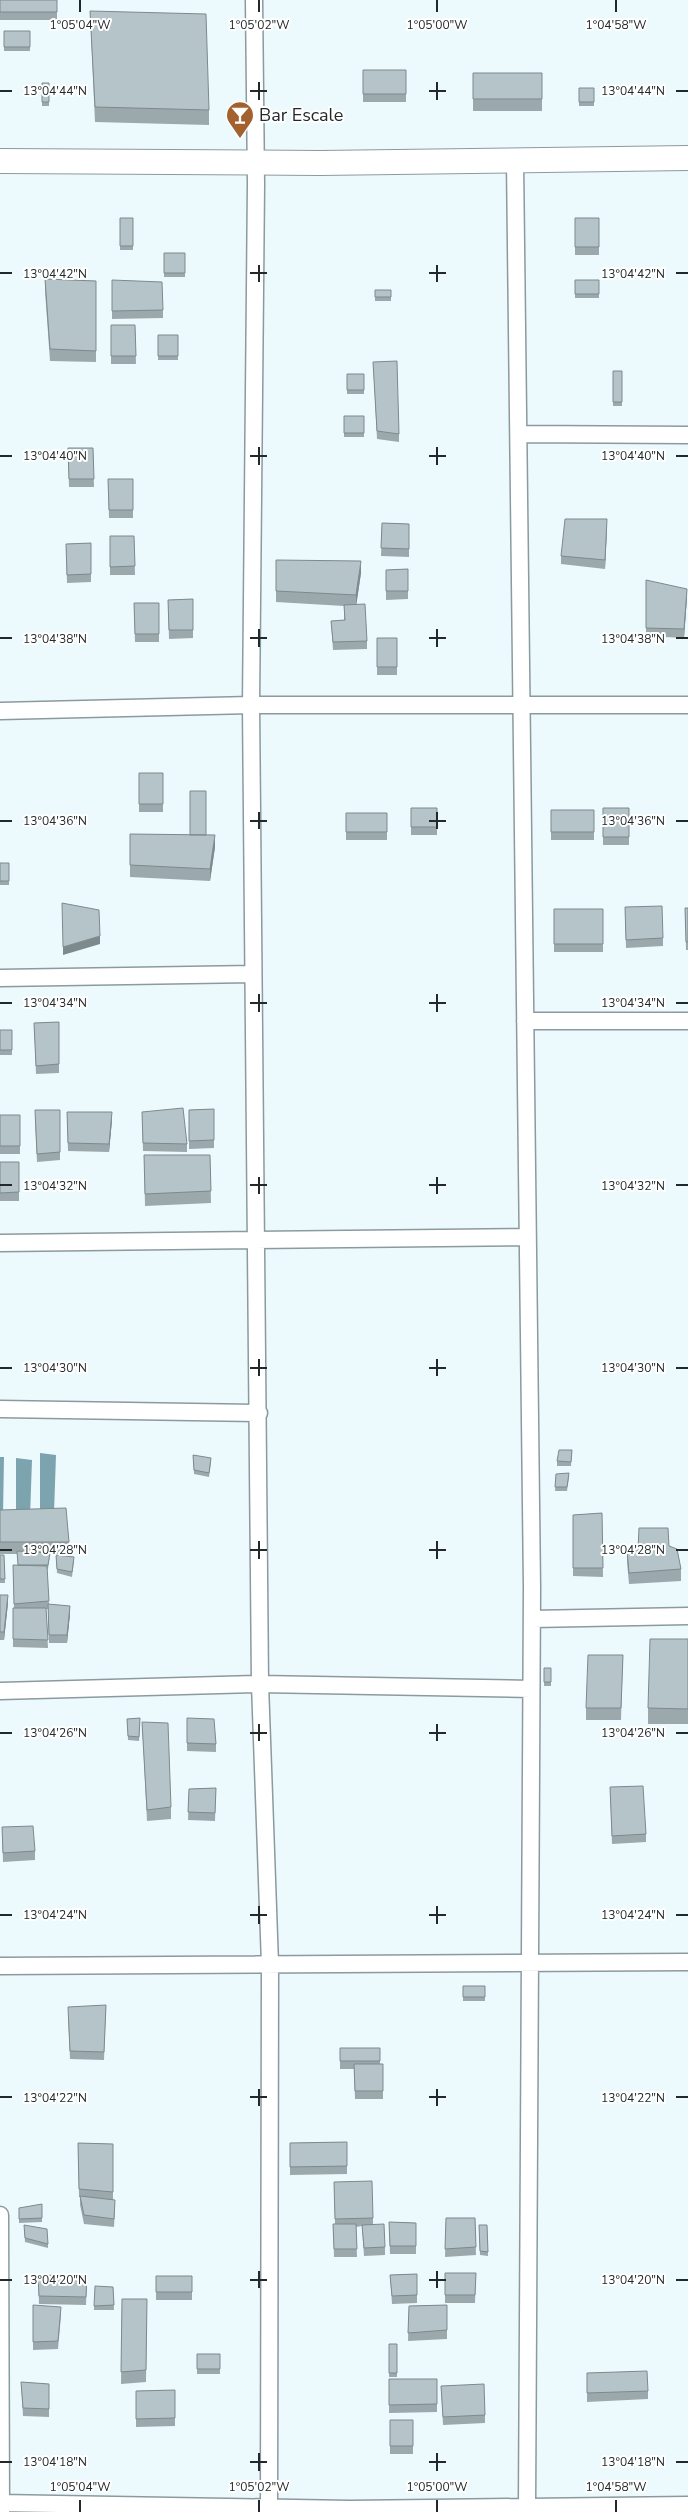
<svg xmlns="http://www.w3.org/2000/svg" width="688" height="2512" viewBox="0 0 688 2512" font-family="'Nunito Sans',sans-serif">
<rect width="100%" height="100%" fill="#ecfafe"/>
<path fill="#7ba4af" d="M40,1453L56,1455L54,1513H40Z
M0,1457H4L3,1515H0Z
M16,1458L32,1460L30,1517L16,1518Z"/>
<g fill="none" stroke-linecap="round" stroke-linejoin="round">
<g stroke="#8b9a9f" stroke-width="19">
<path id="street" d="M254,0L256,184L251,705L260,1684L270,1964L269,2508
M515,161L532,1588L527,2507
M520,434L688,435
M0,711L251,705H688
M0,978L253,974
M525,1021H688
M0,1243L526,1237
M0,1409L259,1413
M532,1619L688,1616
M0,1691L260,1684L531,1689
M0,1966L688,1962
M0,2215L1,2512
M0,2503L350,2509L688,2505"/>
</g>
<g stroke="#8b9a9f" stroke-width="26">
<path id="secondary" d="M0,161L320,163L688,158"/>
</g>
<use href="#street" stroke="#fff" stroke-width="16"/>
<use href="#secondary" stroke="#fff" stroke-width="24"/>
</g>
<path fill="#9ba9ad" d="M0,0H57V20H0Z
M90,11L209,110V125L95,122Z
M4,31H30V51H4Z
M363,70H406V102H363Z
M473,73H542V111H473Z
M42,83H49V106H42Z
M579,88H594V106H579Z
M120,218H133V250H120Z
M575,218H599V255H575Z
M164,253H185V277H164Z
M45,279L96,281V362L50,361L45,291Z
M112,280L163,310V318L112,319Z
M575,280H599V298H575Z
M375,290H391V301H375Z
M111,325H135L136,364H111Z
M158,335H178V360H158Z
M373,362L399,434V442L377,439Z
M613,371H622V406H613Z
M347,374H364V394H347Z
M344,416H364V437H344Z
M68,448H93L94,487H69Z
M108,479H133V518H109Z
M382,523L409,524V557L381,556Z
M607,527L605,569L561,564V556Z
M110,536H134L135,575H110Z
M91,543V582L67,583L66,544Z
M276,560L361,573L356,605L367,641V649L333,650L331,621L344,620V606L276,602Z
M408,569V599L386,600V570Z
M646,580L687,597L684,638L646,636Z
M193,599V638L169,639L168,600Z
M134,603H159V642H135Z
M377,638H397V675H377Z
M139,773H163V812H139Z
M411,808H437V835H411Z
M603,808H629V845H603Z
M551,810H594V840H551Z
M346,813H387V840H346Z
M130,834L206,835L215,847L210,881L130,877Z
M0,863H9V885H0Z
M625,907L663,938V946L626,948Z
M685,908H688V950H686Z
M554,909H603V952H554Z
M59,1022V1073L36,1074L34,1023Z
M0,1030H12V1055H0Z
M214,1109V1148L189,1149V1110Z
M60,1110V1160L37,1162L35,1119Z
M67,1112L112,1120L109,1152L68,1151Z
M142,1112L187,1144V1152L143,1151Z
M0,1115H20V1154H0Z
M144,1155H210L211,1203L145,1206Z
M0,1162H19V1201H0Z
M572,1450L571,1466H557V1461Z
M193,1455L211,1462L209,1477L194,1474Z
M556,1474L569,1477L567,1491H555Z
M0,1510L69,1542V1554H50L48,1569H47L49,1604L70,1614L67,1643H49L48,1609H46L48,1648L13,1647V1608H14L13,1565H18L17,1554H0Z
M602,1513L603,1577L573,1576V1515Z
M669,1546L681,1569V1581L629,1584L627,1562V1550Z
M0,1555H4L5,1583H0Z
M56,1555L74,1561L72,1577L57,1573Z
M0,1595L8,1603L4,1640H0Z
M688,1639V1724H648V1708Z
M623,1655L621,1720H586V1708Z
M544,1668H551V1686H544Z
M140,1718L139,1741L128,1740L127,1719Z
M187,1718L216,1744V1752L187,1751Z
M142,1722L171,1807V1819L147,1821Z
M610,1787L646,1834V1842L612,1844Z
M216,1788L215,1821L188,1820L189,1789Z
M2,1827L35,1851V1860L3,1862Z
M463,1986H485V2001H463Z
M106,2005L104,2060L70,2059L68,2015Z
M340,2048H380V2064H383V2099H355L354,2069H340Z
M347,2142V2174L290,2175V2143Z
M78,2143L113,2144V2200L115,2208L114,2227L84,2224L80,2205V2197H79Z
M334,2182L373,2218V2225L385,2247V2255L364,2256L362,2226L356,2227L357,2257H334L333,2224H335Z
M42,2204V2222L19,2223V2212Z
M446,2218H475L476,2255L445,2257Z
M389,2222L416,2223V2254H390Z
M24,2225L48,2244V2248L25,2242Z
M479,2225H487L488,2256L480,2255Z
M445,2273H476L475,2303H445Z
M417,2274V2303L392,2304L390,2275Z
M38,2275L87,2276L86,2305L39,2304Z
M156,2276H192V2300H156Z
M113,2287L114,2310H94V2306Z
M122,2299H147L146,2382L121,2384Z
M33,2305L61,2315L58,2349L33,2350Z
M447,2305V2339L408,2341L409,2306Z
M389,2344H397V2377H389Z
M197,2354H220V2374H197Z
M587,2373L648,2391V2399L587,2402Z
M389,2379H437V2412L389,2413Z
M21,2382L49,2384V2417L23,2416Z
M441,2386L485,2415V2423L443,2425Z
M175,2390V2426L136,2427V2391Z
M390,2420H413V2454H390Z"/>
<path fill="#7e898d" d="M607,519V527L605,569V560Z
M361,561V573L356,607V595Z
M687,589V597L684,638V629Z
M215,835V847L210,881V869Z
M100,936V944L63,955V947Z
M112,1112V1120L109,1152V1144Z
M8,1595V1603L4,1640V1632Z
M70,1606V1614L67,1643V1635Z"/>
<path fill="#b4c4c9" stroke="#7e898d" d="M0,0H57V12H0Z
M90,11L206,14L209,110L95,107Z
M4,31H30V47H4Z
M363,70H406V94H363Z
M473,73H542V99H473Z
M42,83H49V102H42Z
M579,88H594V102H579Z
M120,218H133V246H120Z
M575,218H599V247H575Z
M164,253H185V273H164Z
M45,279L96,281V351L50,349Z
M112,280L162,282L163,310L112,311Z
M575,280H599V294H575Z
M375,290H391V297H375Z
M111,325H135L136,356H111Z
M158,335H178V356H158Z
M397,361L399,434L377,431L373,362Z
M613,371H622V402H613Z
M347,374H364V390H347Z
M344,416H364V433H344Z
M68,448H93L94,479H69Z
M108,479H133V510H109Z
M565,519H607L605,560L561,556Z
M382,523L409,524V549L381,548Z
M110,536H134L135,566L110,567Z
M91,543V574L67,575L66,544Z
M276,560L361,561L356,595L276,591Z
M408,569V591H386V570Z
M646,580L687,589L684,629L646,628Z
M193,599V630H169L168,600Z
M134,603H159V634H135Z
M365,604L367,641L333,642L331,621L345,620L344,605Z
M377,638H397V667H377Z
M139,773H163V804H139Z
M190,791H206V835H190Z
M411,808H437V827H411Z
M603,808H629V837H603Z
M551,810H594V832H551Z
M346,813H387V832H346Z
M130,834L215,835L210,869L130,865Z
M0,863H9V881H0Z
M62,903L99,910L100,936L63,947Z
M662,906L663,938L626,940L625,907Z
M685,908H688V942H686Z
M554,909H603V944H554Z
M59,1022V1064L36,1066L34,1023Z
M0,1030H12V1050H0Z
M183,1108L187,1144L143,1143L142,1112Z
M214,1109V1140L189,1141V1110Z
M35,1110H60V1152L37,1154Z
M67,1112H112L109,1144L68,1143Z
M0,1115H20V1146H0Z
M144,1155H210L211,1191L145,1194Z
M0,1162H19V1192L0,1193Z
M559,1450H572L571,1462L557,1461Z
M193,1455L211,1458L209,1473L194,1470Z
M569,1473L567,1487H555L556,1474Z
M66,1508L69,1542H0V1510Z
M602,1513L603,1568H573V1515Z
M639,1528H668L669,1546L677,1549L681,1569L629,1573L627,1550H638Z
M17,1551L50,1553L48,1565H18Z
M0,1555H4L5,1579H0Z
M56,1555L74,1557L72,1572L57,1569Z
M13,1565L47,1566L49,1601L14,1604Z
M0,1595H8L4,1632H0Z
M48,1604L70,1606L67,1635H49Z
M13,1608H46L48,1640L13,1639Z
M650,1639H688V1709L648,1708Z
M588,1655H623L621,1708H586Z
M544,1668H551V1682H544Z
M140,1718L139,1737L128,1736L127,1719Z
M187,1718L214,1719L216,1744L187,1743Z
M142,1722L168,1723L171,1807L147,1810Z
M643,1786L646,1834L612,1836L610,1787Z
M216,1788L215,1813L188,1812L189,1789Z
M33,1826L35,1851L3,1853L2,1827Z
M463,1986H485V1997H463Z
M106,2005L104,2052L70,2051L68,2007Z
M340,2048H380V2061H340Z
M354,2064H383V2091H355Z
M347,2142V2166L290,2167V2143Z
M78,2143L113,2144V2192L79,2189Z
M372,2181L373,2218L335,2219L334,2182Z
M80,2196L115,2200L114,2219L84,2215Z
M42,2204V2218L19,2219V2208Z
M446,2218H475L476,2247L445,2249Z
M389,2222L416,2223V2246H390Z
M333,2224H356L357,2249H334Z
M384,2224L385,2247L364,2248L362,2225Z
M24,2225L47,2229L48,2244L25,2238Z
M479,2225H487L488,2252L480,2251Z
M445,2273H476L475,2295H445Z
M417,2274V2295L392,2296L390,2275Z
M38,2275L87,2276L86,2297L39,2296Z
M156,2276H192V2292H156Z
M95,2286L113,2287L114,2305L94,2306Z
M122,2299H147L146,2370L121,2372Z
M33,2305L61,2307L58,2341L33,2342Z
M447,2305V2330L408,2333L409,2306Z
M389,2344H397V2373H389Z
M197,2354H220V2369H197Z
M647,2371L648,2391L587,2393V2373Z
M389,2379H437V2404L389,2405Z
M21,2382L49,2384V2409L23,2408Z
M484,2384L485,2415L443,2417L441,2386Z
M175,2390V2418L136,2419V2391Z
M390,2420H413V2446H390Z"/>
<path fill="none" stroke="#23292b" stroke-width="2" d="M80,0V12M259,0V12M437,0V12M616,0V12M259,82V100M437,82V100M0,91H12M250,91H267M429,91H446M676,91H688M259,265V282M437,265V282M0,273H12M250,273H267M429,273H446M676,273H688M259,447V465M437,447V465M0,456H12M250,456H267M429,456H446M676,456H688M259,629V647M437,629V647M0,638H12M250,638H267M429,638H446M676,638H688M259,812V829M437,812V829M0,821H12M250,821H267M429,821H446M676,821H688M259,994V1012M437,994V1012M0,1003H12M250,1003H267M429,1003H446M676,1003H688M259,1177V1194M437,1177V1194M0,1185H12M250,1185H267M429,1185H446M676,1185H688M259,1359V1376M437,1359V1376M0,1368H12M250,1368H267M429,1368H446M676,1368H688M259,1541V1559M437,1541V1559M0,1550H12M250,1550H267M429,1550H446M676,1550H688M259,1724V1741M437,1724V1741M0,1733H12M250,1733H267M429,1733H446M676,1733H688M259,1906V1924M437,1906V1924M0,1915H12M250,1915H267M429,1915H446M676,1915H688M259,2089V2106M437,2089V2106M0,2097H12M250,2097H267M429,2097H446M676,2097H688M259,2271V2288M437,2271V2288M0,2280H12M250,2280H267M429,2280H446M676,2280H688M259,2453V2471M437,2453V2471M0,2462H12M250,2462H267M429,2462H446M676,2462H688M80,2500V2512M259,2500V2512M437,2500V2512M616,2500V2512"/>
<defs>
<g id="bar-pin" transform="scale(1.4375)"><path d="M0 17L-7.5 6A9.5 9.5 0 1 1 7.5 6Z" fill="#a46130" stroke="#fff"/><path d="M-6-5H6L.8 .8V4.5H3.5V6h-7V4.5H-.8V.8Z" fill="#fff"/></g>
</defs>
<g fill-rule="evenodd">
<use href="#bar-pin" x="240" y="115"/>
</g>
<g text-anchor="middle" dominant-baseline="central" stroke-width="4" stroke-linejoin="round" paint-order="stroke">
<g font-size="18" fill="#23292b" stroke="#fff" text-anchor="start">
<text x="259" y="115">Bar Escale</text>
</g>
</g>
<g font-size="12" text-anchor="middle" fill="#23292b" stroke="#fff" stroke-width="4" stroke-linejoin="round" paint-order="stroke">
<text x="80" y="29">1°05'04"W</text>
<text x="259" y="29">1°05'02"W</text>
<text x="437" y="29">1°05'00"W</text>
<text x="616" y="29">1°04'58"W</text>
<text x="55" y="95">13°04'44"N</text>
<text x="633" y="95">13°04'44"N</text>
<text x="55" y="278">13°04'42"N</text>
<text x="633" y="278">13°04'42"N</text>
<text x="55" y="460">13°04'40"N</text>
<text x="633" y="460">13°04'40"N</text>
<text x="55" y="643">13°04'38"N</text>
<text x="633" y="643">13°04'38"N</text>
<text x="55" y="825">13°04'36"N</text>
<text x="633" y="825">13°04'36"N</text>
<text x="55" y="1007">13°04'34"N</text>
<text x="633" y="1007">13°04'34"N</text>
<text x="55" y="1190">13°04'32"N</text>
<text x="633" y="1190">13°04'32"N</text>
<text x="55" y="1372">13°04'30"N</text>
<text x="633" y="1372">13°04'30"N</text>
<text x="55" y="1554">13°04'28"N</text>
<text x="633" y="1554">13°04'28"N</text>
<text x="55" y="1737">13°04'26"N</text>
<text x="633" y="1737">13°04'26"N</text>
<text x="55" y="1919">13°04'24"N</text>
<text x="633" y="1919">13°04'24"N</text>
<text x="55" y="2102">13°04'22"N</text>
<text x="633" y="2102">13°04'22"N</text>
<text x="55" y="2284">13°04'20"N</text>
<text x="633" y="2284">13°04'20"N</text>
<text x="55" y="2466">13°04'18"N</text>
<text x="633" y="2466">13°04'18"N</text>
<text x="80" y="2491">1°05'04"W</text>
<text x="259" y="2491">1°05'02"W</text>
<text x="437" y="2491">1°05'00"W</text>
<text x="616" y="2491">1°04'58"W</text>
</g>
</svg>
